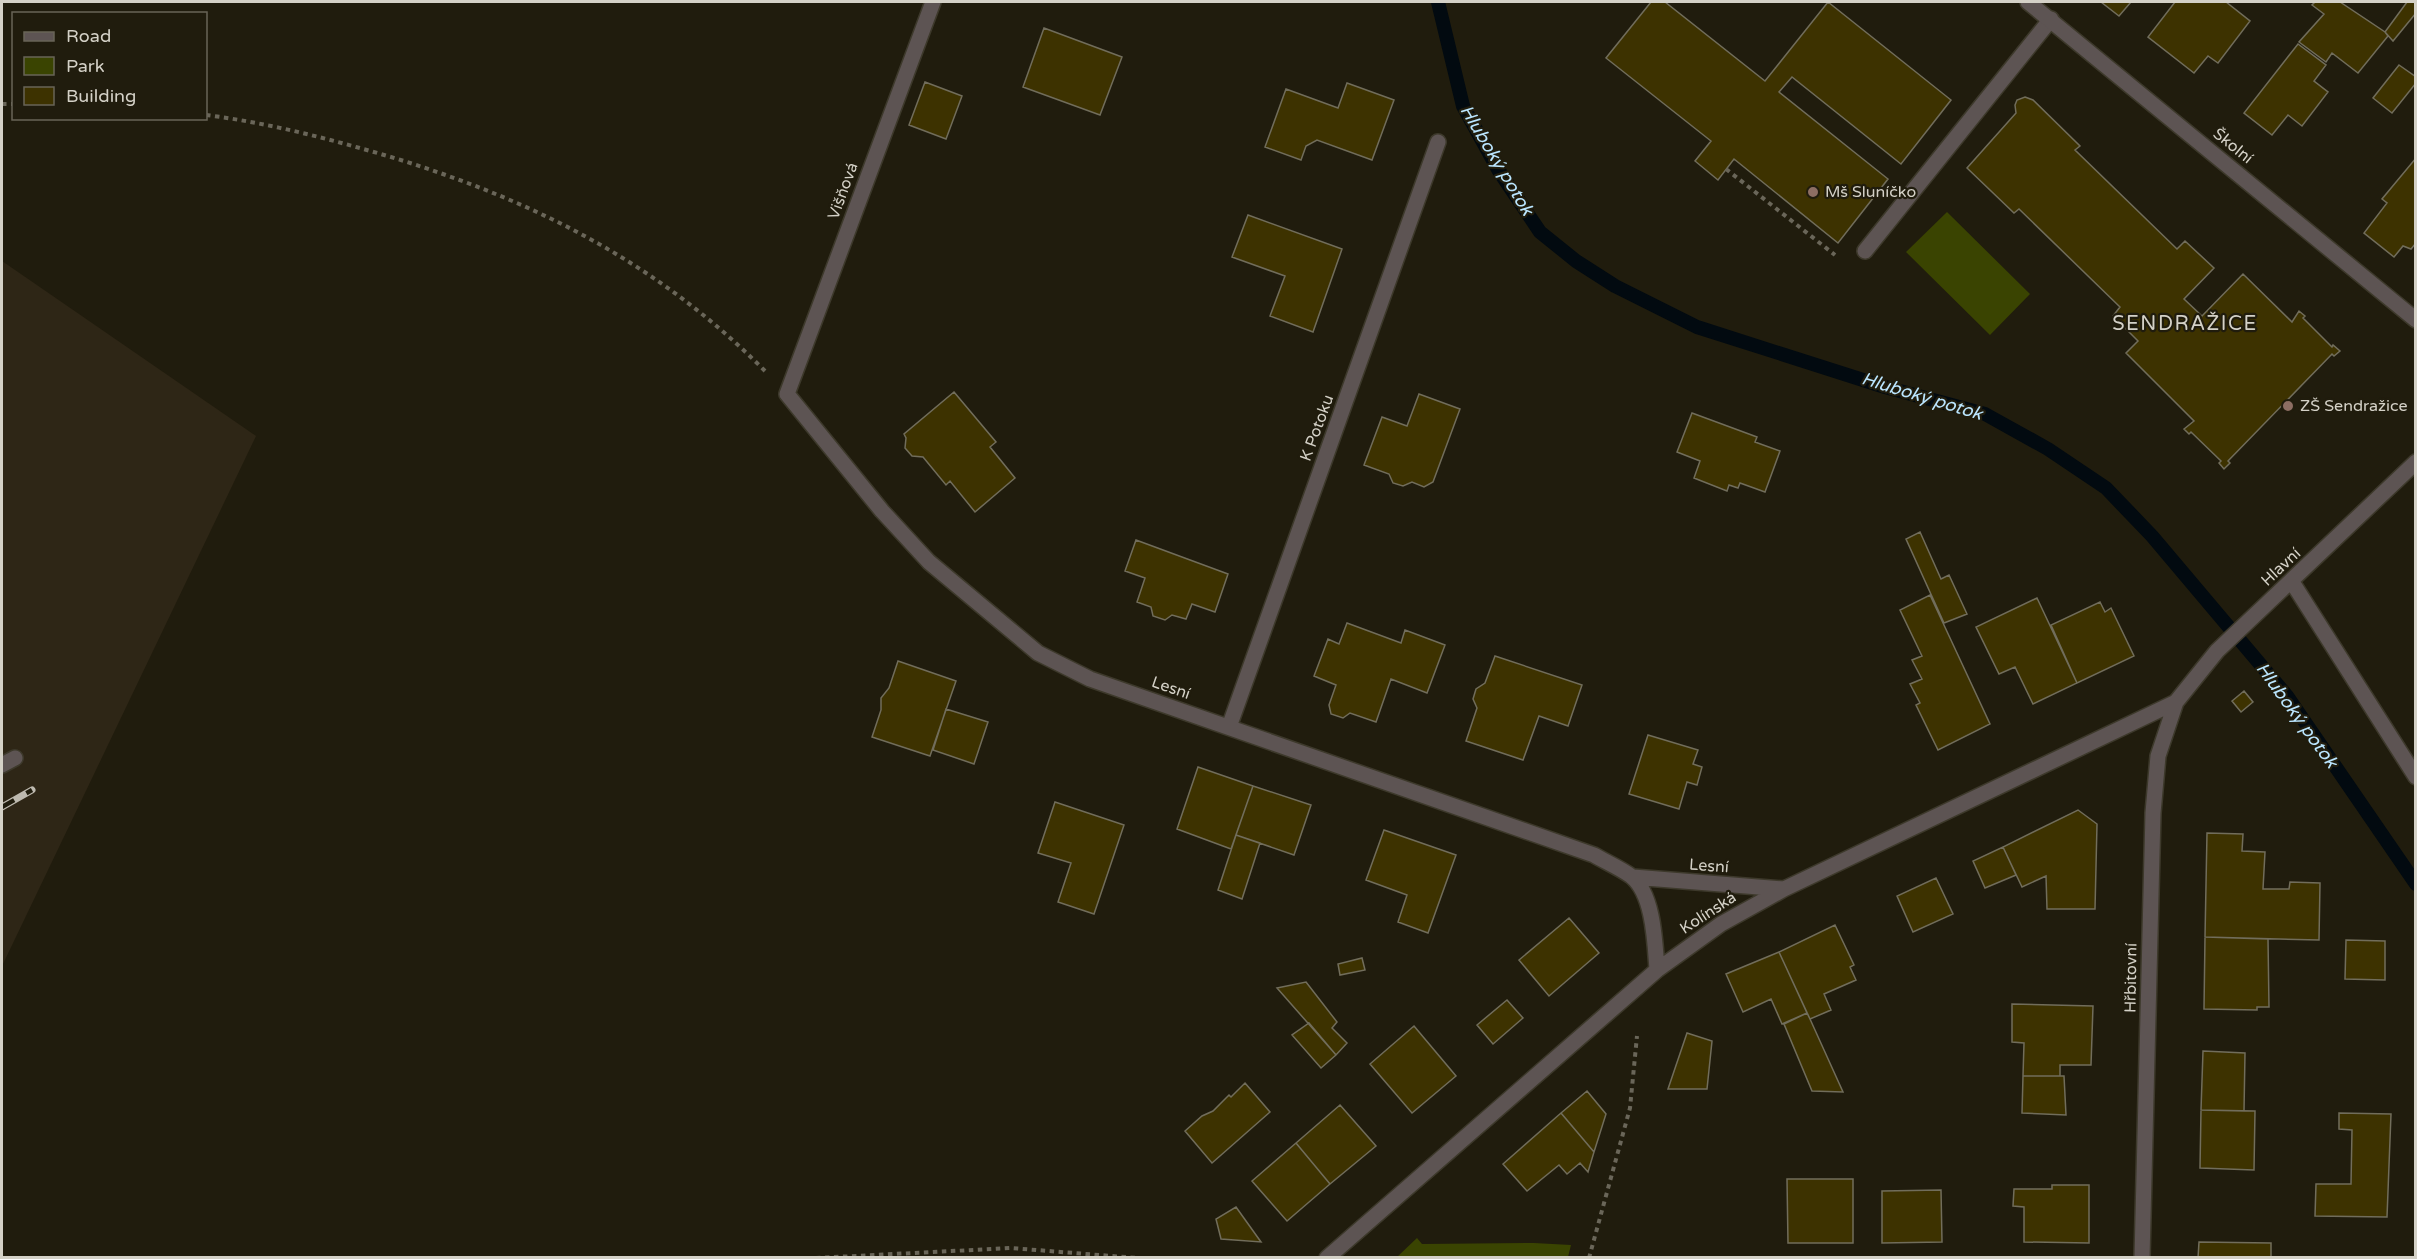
<svg xmlns="http://www.w3.org/2000/svg" width="2417" height="1259" viewBox="0 0 2417 1259" font-family="'Varela Round',sans-serif">
<rect width="100%" height="100%" fill="#201c0d"/>
<path fill="#2e2616" d="M2,261L256,436L2,966Z"/>
<path fill="#3a4401" d="M1947,212L2030,294L1990,335L1906,252Z
M1417,1238L1422,1244L1534,1243L1571,1245L1568,1257H1397Z"/>
<g fill="none" stroke-linecap="round" stroke-linejoin="round">
<path stroke="#020a10" stroke-width="14" d="M1438,2L1463,106L1499,171L1540,232L1576,261L1615,286L1697,327L1885,387L1985,414L2048,449L2106,488L2152,536L2287,696L2416,884"/>
</g>
<path fill="#3d3200" stroke="#716d5b" stroke-width="1.5" d="M1651,2H1665L1765,81L1828,2L1951,100L1901,164L1792,77L1779,92L1888,179L1838,243L1734,159L1718,180L1695,161L1711,141L1606,58Z
M2101,2H2131L2119,16Z
M2175,2H2226L2250,21L2218,63L2208,56L2194,73L2148,37Z
M2315,2H2340L2385,32L2388,36L2358,73L2332,53L2326,62L2299,42L2324,14L2312,5Z
M2407,2H2416V13L2393,41L2385,32Z
M1044,28L1122,57L1100,115L1023,87Z
M2298,44L2326,65L2314,81L2328,92L2302,126L2288,115L2272,135L2244,113Z
M2399,65L2416,77V83L2392,113L2373,98Z
M925,82L962,96L946,139L909,125Z
M1347,83L1394,100L1372,160L1317,140L1306,146L1301,160L1265,147L1286,89L1338,108Z
M2025,97L2033,100L2080,146L2075,150L2177,249L2185,241L2214,268L2184,299L2202,316L2243,274L2292,322L2299,311L2305,316L2303,318L2332,347L2333,345L2340,351L2334,356L2332,354L2228,461L2230,463L2224,469L2219,463L2221,461L2191,432L2189,434L2184,429L2194,421L2126,353L2138,341L2113,316L2120,307L2019,209L2014,213L1967,168L2016,113L2015,105L2017,100Z
M2416,158V243L2411,249L2403,246L2394,257L2364,233L2387,203L2382,199Z
M1248,215L1342,249L1313,332L1270,316L1285,276L1232,257Z
M954,392L996,442L990,447L1015,478L975,512L950,481L946,485L923,457L912,456L905,448L906,438L904,434Z
M1419,394L1460,409L1433,482L1424,487L1412,482L1403,486L1393,483L1389,474L1364,465L1382,417L1407,426Z
M1692,413L1757,437L1755,442L1780,451L1765,492L1740,483L1738,488L1729,485L1727,491L1694,478L1700,461L1677,452Z
M1920,532L1941,579L1949,575L1967,614L1944,623L1906,539Z
M1136,540L1228,574L1215,612L1192,604L1186,619L1172,615L1165,620L1153,616L1151,607L1137,602L1145,578L1125,571Z
M1930,595L1990,724L1938,750L1916,705L1920,703L1910,684L1922,679L1912,660L1922,656L1900,610Z
M2037,598L2077,683L2033,704L2015,667L1999,674L1976,627Z
M2100,602L2105,612L2111,608L2134,656L2077,683L2051,625Z
M1347,623L1401,643L1405,630L1445,645L1427,693L1391,679L1376,722L1350,713L1343,718L1331,714L1329,705L1336,685L1314,676L1328,639L1339,644Z
M1495,656L1582,685L1568,726L1539,716L1523,760L1466,741L1477,708L1473,699L1476,689L1485,683Z
M898,661L956,681L930,756L872,737L881,710V698L889,688Z
M2244,691L2253,702L2241,712L2232,701Z
M946,709L988,722L974,764L933,750Z
M1648,735L1698,750L1693,764L1702,767L1697,785L1687,782L1679,809L1629,794Z
M1198,767L1253,786L1231,849L1177,829Z
M1253,786L1311,805L1294,855L1236,835Z
M1055,802L1124,825L1094,914L1058,902L1071,863L1038,853Z
M2078,810L2097,824L2095,909H2047L2046,876L2022,887L2003,847Z
M1384,830L1456,855L1428,933L1398,922L1407,895L1366,880Z
M2207,833L2243,834L2242,851L2265,852L2263,889H2289L2290,882L2320,883L2319,940L2205,937Z
M1236,835L1260,843L1242,899L1218,890Z
M2003,847L2016,875L1985,888L1973,861Z
M1936,878L1953,914L1913,932L1897,896Z
M1569,918L1599,953L1549,996L1519,960Z
M1835,925L1854,965L1850,967L1856,980L1824,994L1831,1010L1810,1019L1779,952Z
M2205,937L2268,939L2269,1007H2257V1010L2204,1009Z
M2346,940L2385,941V980L2345,979Z
M1779,952L1807,1013L1782,1024L1771,999L1743,1012L1726,974Z
M1362,958L1365,970L1340,975L1338,964Z
M1306,982L1337,1022L1332,1028L1347,1043L1336,1055L1277,988Z
M1507,1000L1523,1018L1493,1044L1477,1025Z
M2012,1004L2093,1006L2091,1065H2060V1076H2023L2024,1043L2012,1042Z
M1807,1013L1810,1019L1843,1092L1812,1091L1784,1024Z
M1309,1023L1336,1055L1321,1068L1292,1035Z
M1414,1026L1456,1076L1412,1113L1370,1064Z
M1687,1033L1712,1041L1707,1089H1668Z
M2203,1051L2245,1053L2244,1111L2201,1110Z
M2023,1076H2064L2066,1115L2022,1113Z
M1245,1083L1270,1112L1212,1163L1185,1131L1202,1116L1213,1111L1229,1095L1231,1097Z
M1587,1091L1606,1114L1594,1152L1561,1113Z
M1340,1105L1376,1146L1330,1184L1296,1143Z
M2201,1110L2255,1111L2254,1170L2200,1168Z
M1561,1113L1594,1152L1588,1172L1580,1163L1567,1174L1559,1165L1527,1191L1503,1164Z
M2339,1113L2391,1114L2387,1217L2315,1216L2316,1184H2351L2352,1130L2339,1129Z
M1296,1143L1330,1184L1287,1221L1252,1181Z
M1787,1179H1853V1243H1788Z
M2052,1185H2089V1243L2024,1242V1207L2013,1206L2014,1189H2052Z
M1941,1190L1942,1242L1882,1243V1191Z
M1236,1207L1261,1242L1221,1239L1216,1219Z
M2199,1242L2271,1243V1258H2198Z"/>
<g fill="none" stroke-linecap="round" stroke-linejoin="round">
<g stroke="#3d392b" stroke-width="18">
<path id="lane" d="M1865,251L2051,19
M2,765L15,758"/>
</g>
<g stroke="#3d392b" stroke-width="18">
<path id="street" d="M933,2L787,394L882,511L929,562L1038,653L1090,679L1594,855C1606,862 1620,868 1631,876C1654,894 1655,944 1657,970
M2028,2L2416,320
M2292,582L2416,777
M1229,727L1438,142
M1633,877L1784,889
M1327,1258L1657,970L1721,924L1784,889L2176,702
M2142,1258L2153,813L2158,756L2176,702L2217,651L2416,462"/>
</g>
<path stroke="#6a6659" stroke-width="4" stroke-dasharray="4.5 4.5" stroke-linecap="butt" d="M2,104H14
M206,115C269,123 330,139 391,157C535,201 658,263 765,371
M1726,169L1835,255
M816,1258L1011,1248L1137,1258
M1589,1258L1630,1108L1637,1036"/>
<use href="#lane" stroke="#5d5453" stroke-width="15"/>
<use href="#street" stroke="#5d5453" stroke-width="15"/>
<g stroke="#bdb9af" stroke-width="7">
<path id="rail" d="M2,807L32,790"/>
</g>
<use href="#rail" stroke="#201c0d" stroke-width="4.5" stroke-dasharray="14" stroke-linecap="butt"/>
</g>
<g fill="#8d6e63" stroke="#201c0d" stroke-width="2">
<circle cx="1813" cy="192" r="6"/>
<circle cx="2288" cy="406" r="6"/>
</g>
<g text-anchor="middle" dominant-baseline="central" stroke-width="4.5" stroke-linejoin="round" paint-order="stroke">
<g font-size="16" fill="#d4d1c7" stroke="#201c0d">
<text transform="translate(2233 146) rotate(39)">Školní</text>
<text transform="translate(843 191) rotate(-70)">Višňová</text>
<text transform="translate(1317 428) rotate(-70)">K Potoku</text>
<text transform="translate(2281 567) rotate(-43)">Hlavní</text>
<text transform="translate(1171 688) rotate(19)">Lesní</text>
<text transform="translate(1709 866) rotate(4)">Lesní</text>
<text transform="translate(1708 913) rotate(-33)">Kolínská</text>
<text transform="translate(2131 978) rotate(-89)">Hřbitovní</text>
</g>
<g font-size="16" fill="#d4d1c7" stroke="#201c0d" text-anchor="start">
<text x="1825" y="192">Mš Sluníčko</text>
<text x="2300" y="406">ZŠ Sendražice</text>
</g>
<g font-size="18" font-style="italic" fill="#bbe6ff" stroke="#201c0d">
<text transform="translate(1497 160) rotate(59)">Hluboký potok</text>
<text transform="translate(1922 396) rotate(17)">Hluboký potok</text>
<text transform="translate(2297 715) rotate(54)">Hluboký potok</text>
</g>
<g font-size="20" letter-spacing="1.5" fill="#d4d1c7" stroke="#201c0d">
<text x="2185" y="324">SENDRAŽICE</text>
</g>
</g>
<rect width="2417" height="1259" fill="none" stroke="#d4d1c7" stroke-width="6"/>
<rect x="12" y="12" width="195" height="108" fill="#201c0d" stroke="#686457" stroke-width="1.5"/>
<rect x="24" y="32" width="30" height="9" fill="#5d5453" stroke="#686457" stroke-width="1.5"/>
<text x="66" y="42" font-size="18" fill="#d4d1c7">Road</text>
<rect x="24" y="57" width="30" height="18" fill="#3a4401" stroke="#686457" stroke-width="1.5"/>
<text x="66" y="72" font-size="18" fill="#d4d1c7">Park</text>
<rect x="24" y="87" width="30" height="18" fill="#3d3200" stroke="#686457" stroke-width="1.5"/>
<text x="66" y="102" font-size="18" fill="#d4d1c7">Building</text>
</svg>
